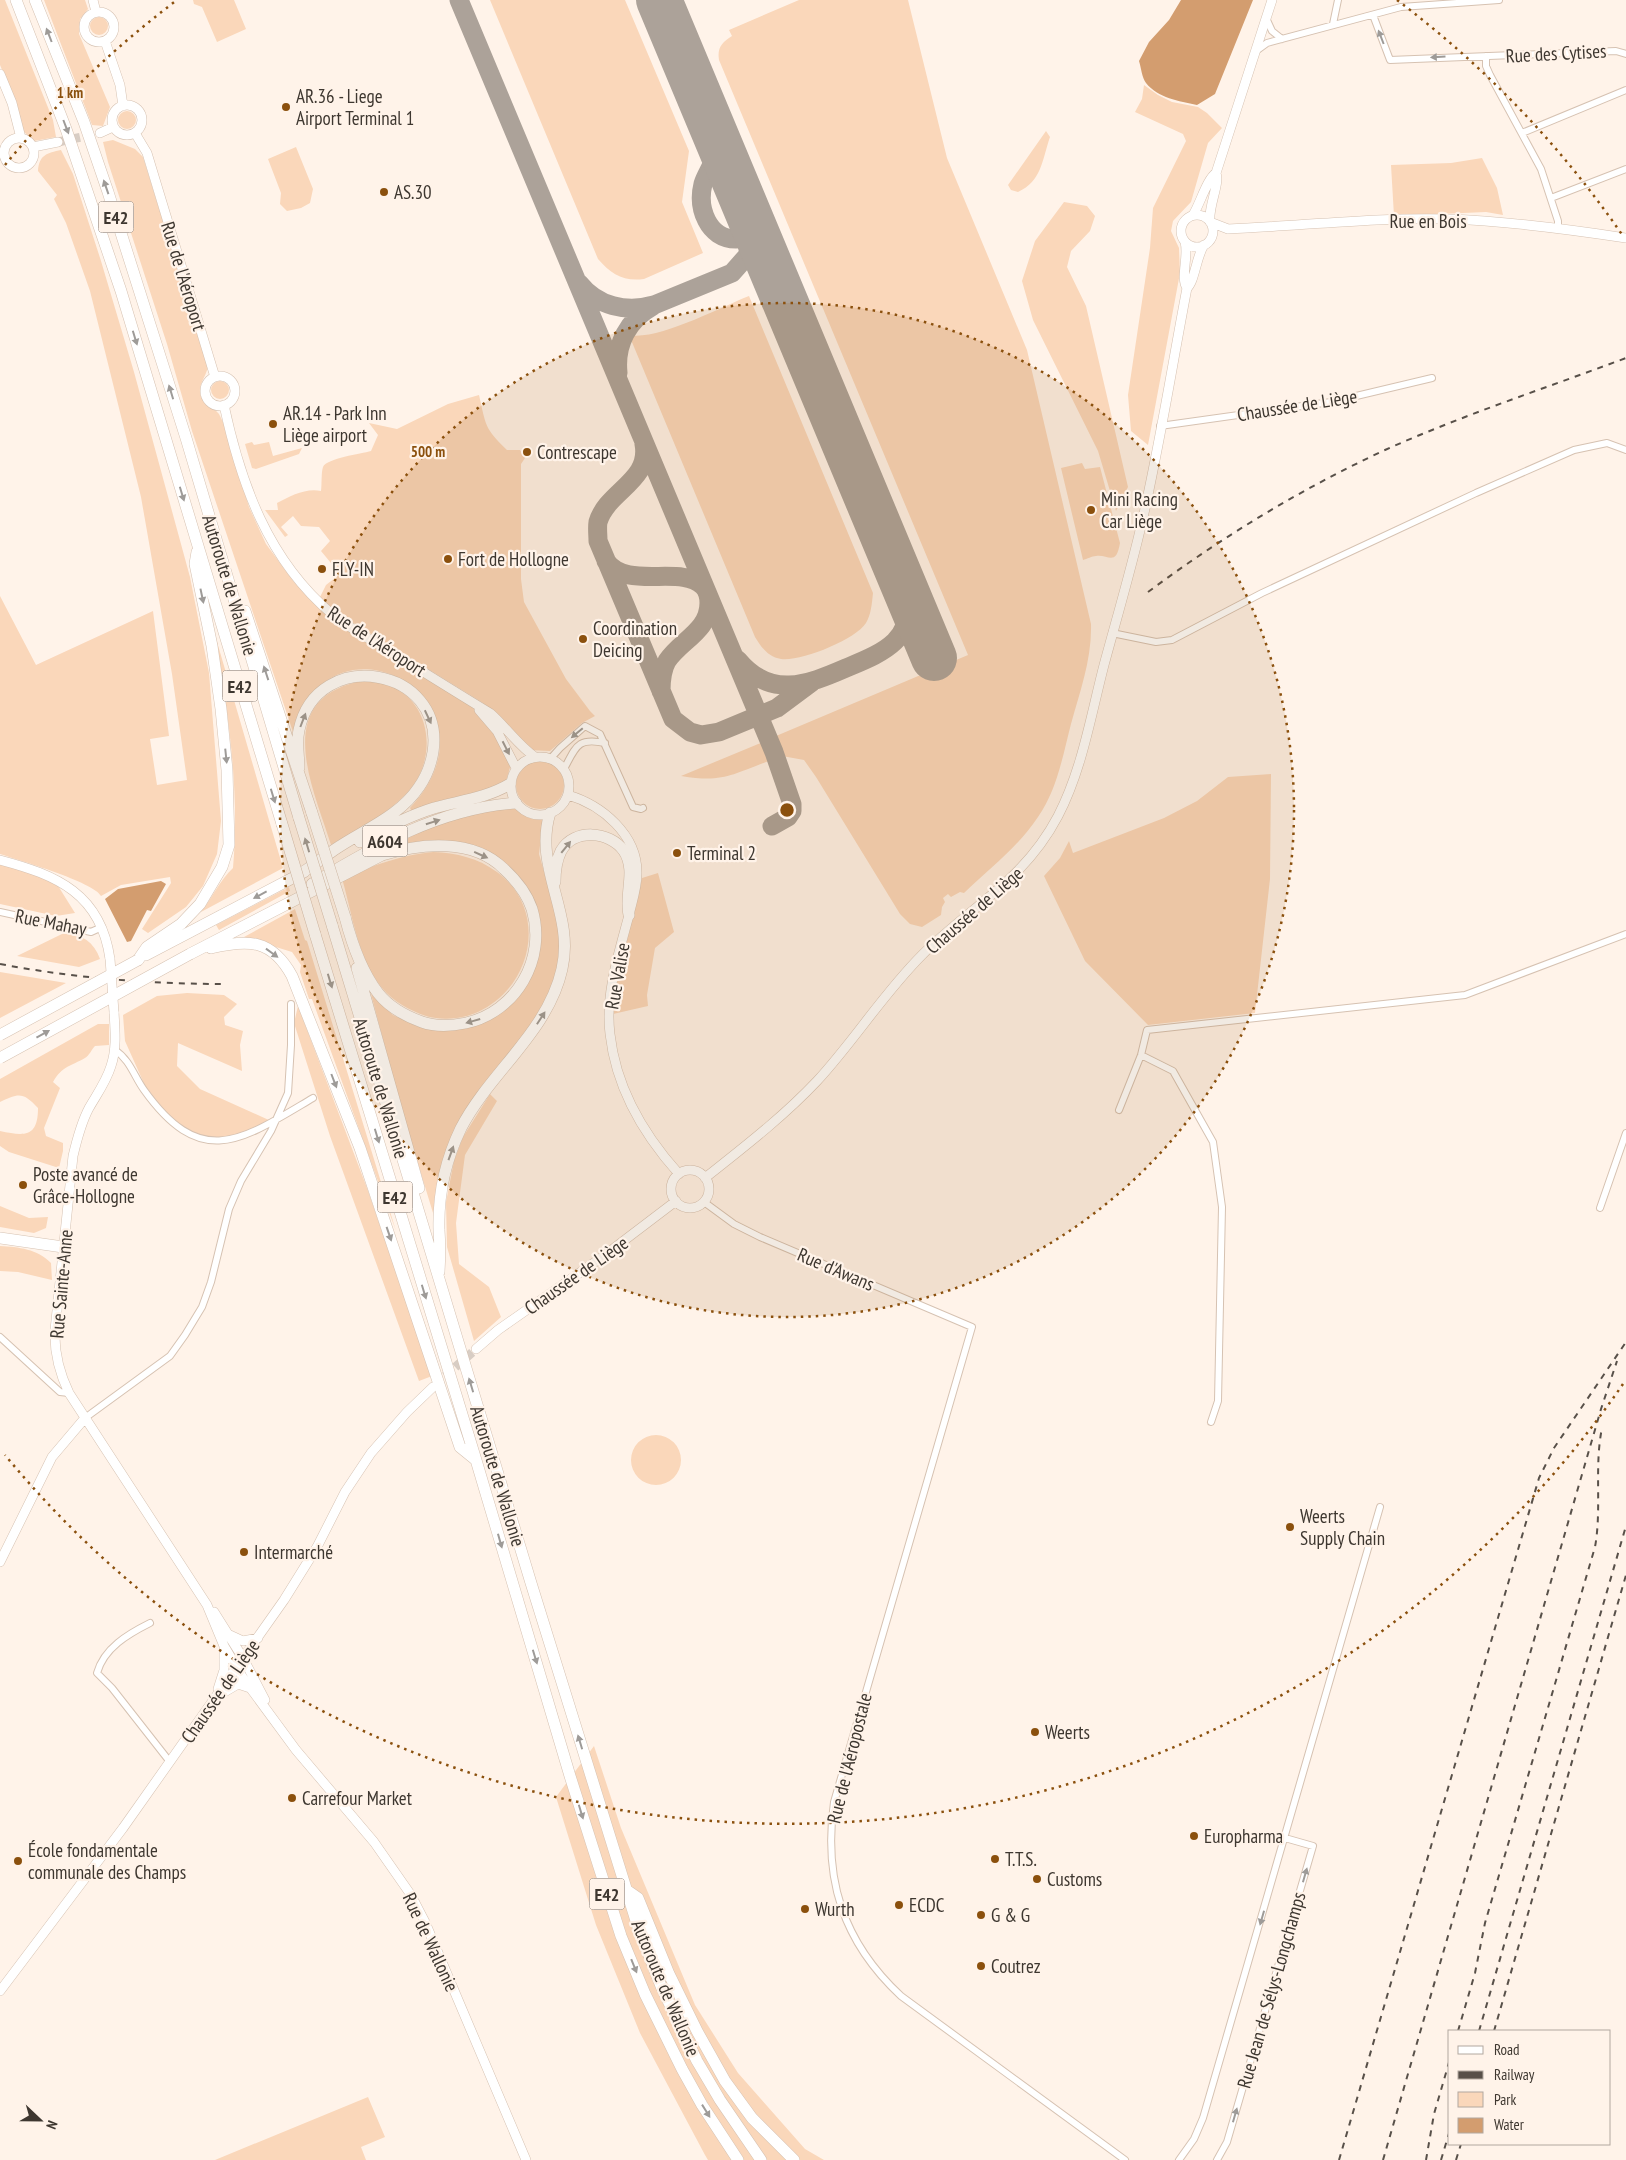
<svg xmlns="http://www.w3.org/2000/svg" width="1626" height="2160" viewBox="0 0 1626 2160" font-family="'PT Sans Narrow',sans-serif">
<rect width="100%" height="100%" fill="#fff3e9"/>
<path fill="#fad7ba" d="M0,0H5L53,120L56,137L34,141L24,132L14,98L0,65Z
M44,0H85L88,9L80,19L79,34L110,107L103,126L92,125Z
M193,0H234L246,29L217,42L202,7L194,4Z
M490,0H625L689,151L682,202L703,253L644,279C624,282 611,274 598,259Z
M799,0H908L947,158L1027,350L1091,624C1092,659 1080,691 1071,724C1063,755 1057,790 1038,817C1019,846 989,869 964,893L960,892L951,897L948,894L943,898L945,902L942,907L941,915L922,927L910,924L900,914L816,777L804,760L782,756L776,736L968,655L719,60C717,48 722,42 732,36L729,30Z
M90 26a9 9 0 1 1 18 0a9 9 0 1 1-18 0Z
M1144,85L1158,95L1172,102L1198,107L1207,113L1222,128L1208,143L1191,202L1173,221L1171,231L1179,248L1180,273L1148,445L1131,431L1128,395L1150,248L1153,208L1186,141L1183,134L1135,112L1142,99Z
M118 120a9 9 0 1 1 18 0a9 9 0 1 1-18 0Z
M1046,131L1050,137C1042,160 1042,181 1018,192L1011,190L1008,185Z
M113,140L135,149L143,157L208,366C207,374 201,381 200,389C199,403 212,405 219,414C221,418 223,422 225,426L249,507L266,544L294,582L329,616L472,707L491,728L511,764L506,781L502,786L413,814L410,808C510,701 331,600 293,732L192,431L167,344L108,162L103,142Z
M296,147L313,189L310,203L301,208L287,211L280,204L281,193L268,159Z
M61,150L73,174L101,261L134,372L190,577L209,673L221,821L217,854L203,886L186,907L148,933L142,929L171,883L170,877L121,885L101,896C94,882 18,860 0,854V596L36,665L153,611L169,736L150,739L157,785L187,780L172,674L141,497L90,291L66,223L54,199L57,195L38,171C39,155 47,153 61,150Z
M1482,158L1497,188L1503,215L1486,212L1394,216L1391,165L1451,163Z
M1064,202L1087,206L1095,216L1090,231L1071,251L1067,267L1086,306L1128,487L1116,511L1098,451L1033,320L1022,281L1035,241Z
M749,296L873,593C872,603 871,615 866,623C855,640 800,662 781,659C768,657 761,647 755,637L629,335C657,341 721,307 749,296Z
M211 390a9 9 0 1 1 18 0a9 9 0 1 1-18 0Z
M479,395C486,425 484,428 507,450H520L525,458L521,464V579L524,602L566,679L590,711L595,716L582,723L550,751L529,750L497,714L483,703L339,614L320,597L326,585L340,574L321,551L330,541L319,527L301,526L293,516L281,527L288,535L285,537L265,510H278L277,503C291,496 305,488 321,491C322,484 321,473 323,467C327,458 361,454 371,451L378,435L369,423L397,429L448,404Z
M252,442L254,445L269,442L273,456L302,448L299,454L256,469L252,468L245,444Z
M1082,463L1085,469L1100,467L1120,543C1116,567 1108,554 1096,556C1092,556 1087,559 1083,560L1061,468Z
M215,635L283,868L201,912C212,898 220,880 233,868C240,790 228,712 215,635Z
M357,682C364,682 373,681 380,683C429,693 439,752 412,787C391,813 359,828 331,845C314,790 271,702 357,682Z
M763,742L769,761C731,775 723,783 681,776Z
M516 785a24 24 0 1 1 48 0a24 24 0 1 1-48 0Z
M1271,774L1270,879L1255,1013L1148,1025L1085,961L1044,876L1060,858L1069,841L1073,853L1164,818L1197,801L1228,777Z
M500,808L515,809L532,819L543,820L539,854L558,921L562,958L551,997L465,1116L437,1226L404,1118L371,994L393,1015L416,1026L429,1029H463L479,1025L508,1007L516,999L538,955L523,881L502,861L452,841H420L390,848L389,844L437,824Z
M433,852C457,853 478,858 497,872C549,910 533,987 478,1012C462,1019 443,1021 426,1016C409,1010 394,1002 382,988C358,958 353,918 343,882V879C373,865 401,855 433,852Z
M0,864L55,881L75,913L56,916L0,904Z
M658,873L674,932L655,948L647,995L648,1006L613,1014L616,986L642,878Z
M289,887L290,891L219,930L216,925Z
M295,909L305,940L307,941L396,1231L312,999H309L300,972L301,965L292,952L244,937Z
M64,933C82,934 94,942 100,959L79,967L17,956Z
M0,972L66,983L0,1018Z
M187,993L224,995L237,1004L224,1017L225,1025L243,1031L240,1045L242,1071L178,1043L177,1066L200,1089L271,1121L237,1137L207,1138L192,1132L169,1118L146,1088L125,1041L123,1015L157,996Z
M298,1006L367,1188L432,1376L419,1381L330,1136L294,1023Z
M98,1024H109V1045L95,1046C92,1049 89,1056 85,1058C71,1066 62,1066 53,1082L60,1088L44,1128L46,1136L63,1143V1151L59,1168L9,1152L0,1146V1131C24,1136 38,1138 38,1108C23,1092 19,1093 0,1102V1079Z
M490,1094L497,1101L465,1155L456,1223L459,1264L489,1287L501,1317L474,1341L447,1247L446,1202L454,1161L463,1137Z
M0,1206L29,1218L48,1217L46,1228L34,1233L0,1227Z
M0,1246C19,1247 37,1249 51,1263L52,1280L18,1272L0,1271Z
M631 1460a25 25 0 1 1 50 0a25 25 0 1 1-50 0Z
M594,1746L621,1828L695,2005L738,2073L805,2149L824,2160H708L705,2155L640,2033L596,1925L556,1797Z
M368,2097L385,2137L361,2147L366,2160H215Z"/>
<path fill="#d39d6f" d="M1181,0H1253L1215,94L1197,105C1179,101 1158,98 1146,83C1142,78 1141,67 1139,61L1149,42L1169,20Z
M161,881L166,884L151,911L147,910L131,941L127,942L105,899L118,889Z"/>
<g fill="none" stroke-linecap="round" stroke-linejoin="round">
<path stroke="#aca299" stroke-width="19" d="M459,0L774,752L792,804V811L788,817L772,826
M713,128C715,137 717,146 715,155C713,166 706,174 703,184C697,208 708,239 736,239C746,239 754,236 760,228
M715,132L733,153L742,170
M579,283C597,306 626,313 654,305L732,273L747,256L752,240V227L727,162
M618,373C615,344 628,320 653,306
M644,444C651,481 607,491 598,522C597,528 598,535 598,541L673,719L690,732L701,735L719,732L777,708L812,682
M606,561C627,591 681,564 703,586C708,591 709,596 709,603C709,631 681,640 667,661C662,670 661,680 661,691
M738,660C770,699 807,685 846,668C882,653 917,640 906,593L883,532"/>
<path stroke="#aca299" stroke-width="46" d="M659,0L934,658"/>
<path stroke="#d8cdc4" stroke-width="9" stroke-dasharray="9 4.5" stroke-linecap="butt" d="M58,142L100,133
M435,1385L476,1349"/>
<g stroke="#d6c2b2" stroke-width="8">
<path id="street" d="M1373,15L1390,60L1616,51L1626,54
M1266,18L1272,31L1282,39
M1333,24L1338,0
M1256,51L1267,43L1401,7L1499,0
M1486,56V66L1490,75L1541,169L1558,221V227
M1522,133L1626,90
M1551,198L1626,169
M1160,426L1331,402L1432,378
M1112,633L1156,642L1172,640L1262,593L1476,493L1574,450L1607,443L1626,450
M551,758L560,748L585,726L600,734L633,807L641,809L643,808
M564,769C576,747 577,737 605,743
M0,912L91,932L102,927
M115,1050C130,1060 134,1076 144,1090C202,1171 242,1140 313,1098
M1141,1055L1173,1071L1213,1142L1222,1207L1218,1401L1211,1422
M1119,1110L1141,1055L1147,1030L1465,995L1626,934
M704,1202L734,1224L760,1237L972,1327L834,1802C823,1879 843,1942 901,1996L1125,2160
M1600,1208L1626,1133
M0,1337L60,1392L69,1393
M85,1418L170,1356L185,1335L202,1307L211,1282L229,1209L241,1181L271,1131L288,1093L291,1045V1004
M150,1623C128,1634 104,1648 97,1673L112,1688L170,1762
M1179,2160L1194,2139L1203,2118L1380,1507
M1217,2160L1227,2142L1313,1846L1285,1838"/>
</g>
<g stroke="#d6c2b2" stroke-width="10">
<path id="secondary" d="M93,0L96,12
M84 27a15 15 0 1 1 30 0a15 15 0 1 1-30 0Z
M105,41L120,85L123,106
M0,74L12,103L21,138
M112 120a15 15 0 1 1 30 0a15 15 0 1 1-30 0Z
M100,133L113,127
M135,133L147,153L215,377
M4 153a15 15 0 1 1 30 0a15 15 0 1 1-30 0Z
M33,147L58,142
M1181 231a16 16 0 1 1 32 0a16 16 0 1 1-32 0Z
M1193,215C1200,204 1207,179 1216,173L1272,0
M1210,222L1228,229C1301,226 1375,217 1448,219C1508,221 1567,229 1626,238
M1210,222C1208,206 1220,185 1216,173
M1185,242C1189,256 1180,278 1187,288
M205 391a15 15 0 1 1 30 0a15 15 0 1 1-30 0Z
M224,405C241,484 268,560 332,614C350,629 373,641 393,653C425,673 457,693 490,713C506,727 518,745 535,757
M479,710L497,731L516,768
M511 786a29 29 0 1 1 58 0a29 29 0 1 1-58 0Z
M568,795C602,805 638,835 637,874C637,888 632,902 629,915C619,953 605,994 610,1034C616,1088 643,1134 679,1174
M0,860C57,875 101,894 110,959
M114,1012C115,1030 117,1048 111,1066C106,1082 97,1094 89,1108C81,1123 77,1139 73,1156L55,1330C54,1353 60,1374 69,1393L207,1605L224,1646L243,1678L296,1750L374,1842L411,1895L425,1922L526,2160
M671 1189a19 19 0 1 1 38 0a19 19 0 1 1-38 0Z
M705,1178C744,1147 783,1117 817,1081C854,1041 883,994 922,955C971,906 1024,881 1058,816C1082,770 1091,715 1104,665C1117,617 1131,570 1142,522C1160,444 1172,366 1187,288C1195,281 1196,257 1204,245
M476,1349L498,1330L605,1255L676,1201
M0,1562L52,1457L85,1418
M214,1612L243,1658L265,1700
M230,1635L243,1641L258,1638
M218,1689L224,1670V1648
M221,1694L238,1684L250,1688
M0,1991L123,1828L284,1600L317,1547L345,1492L371,1453L407,1412L433,1387"/>
</g>
<g stroke="#d6c2b2" stroke-width="12">
<path id="highway" d="M16,0L66,129L121,291L282,824
M35,0L84,122L108,192L186,438L299,818
M245,611L312,813
M299,768C299,756 296,743 299,730C317,645 446,667 433,752C431,764 426,777 419,787C399,817 363,830 334,850C324,857 314,865 303,872
M360,842C383,829 408,816 434,808C459,801 487,798 510,784
M555,882C555,871 556,861 561,851C574,828 610,831 624,851C637,871 624,894 629,915
M312,884C375,846 440,808 516,803
M332,925L531,1583L638,1927L661,1986L697,2061L720,2100L761,2160
M315,934L476,1460L570,1776L621,1936L645,1994L682,2069L702,2105L738,2160
M211,948C248,939 272,939 292,976L360,1148L460,1447L476,1460
M190,954L382,855C421,843 473,838 504,869C516,880 527,894 532,909C547,959 516,1012 466,1023C451,1026 436,1027 422,1022C405,1016 389,1007 378,993C361,971 352,944 345,917
M146,955L304,872
M138,960L147,947L181,924L200,904L222,867L229,845L227,770L221,709L212,646L195,564L197,552
M357,968L419,1188
M0,1238L63,1247
M439,1272C440,1257 440,1244 439,1230C438,1195 446,1159 461,1128C490,1072 548,1032 562,969C575,913 533,868 550,813
M625,1889L638,1898L669,1974L697,2031L725,2081L752,2118L794,2160"/>
</g>
<use href="#street" stroke="#fff" stroke-width="6"/>
<use href="#secondary" stroke="#fff" stroke-width="9"/>
<use href="#highway" stroke="#fff" stroke-width="11"/>
<path stroke="#585049" stroke-width="2" stroke-dasharray="6 6" stroke-linecap="butt" d="M1148,592C1222,537 1301,489 1385,450C1463,415 1546,388 1626,358
M0,964C74,978 149,984 223,984
M1458,2031L1475,1973L1485,1923L1595,1547C1602,1508 1594,1467 1602,1428
M1479,2031L1626,1526
M1494,2031L1626,1575
M1339,2160L1539,1478L1554,1448L1626,1342
M1383,2160L1601,1409L1617,1361
M1426,2160L1434,2114L1450,2059
M1441,2160L1450,2130
M1456,2160L1461,2144"/>
<g stroke="#d6c2b2" stroke-width="10" stroke-linecap="butt">
<path id="secondary-bridge" d="M110,959L114,1012"/>
</g>
<g stroke="#d6c2b2" stroke-width="12" stroke-linecap="butt">
<path id="highway-bridge" d="M312,813L345,917
M299,818L332,925
M282,824L315,934
M0,1035L138,960
M0,1058L190,954"/>
</g>
<use href="#secondary-bridge" stroke="#fff" stroke-width="9"/>
<use href="#highway-bridge" stroke="#fff" stroke-width="11"/>
</g>
<defs><path id="oneway-solid" d="M-6-.8H1V-3.2L6.5 0L1 3.2V.8H-6Z" transform="scale(1.25)"/></defs>
<g fill="#9e9b98">
<use href="#oneway-solid" transform="translate(49 35) rotate(-111)"/>
<use href="#oneway-solid" transform="translate(1381 37) rotate(-111)"/>
<use href="#oneway-solid" transform="translate(1438 57) rotate(177)"/>
<use href="#oneway-solid" transform="translate(66 127) rotate(69)"/>
<use href="#oneway-solid" transform="translate(106 187) rotate(-109)"/>
<use href="#oneway-solid" transform="translate(135 338) rotate(73)"/>
<use href="#oneway-solid" transform="translate(171 392) rotate(-107)"/>
<use href="#oneway-solid" transform="translate(182 494) rotate(73)"/>
<use href="#oneway-solid" transform="translate(202 596) rotate(78)"/>
<use href="#oneway-solid" transform="translate(266 673) rotate(-108)"/>
<use href="#oneway-solid" transform="translate(428 717) rotate(65)"/>
<use href="#oneway-solid" transform="translate(303 720) rotate(-69)"/>
<use href="#oneway-solid" transform="translate(577 733) rotate(140)"/>
<use href="#oneway-solid" transform="translate(506 748) rotate(63)"/>
<use href="#oneway-solid" transform="translate(226 756) rotate(84)"/>
<use href="#oneway-solid" transform="translate(273 796) rotate(73)"/>
<use href="#oneway-solid" transform="translate(433 822) rotate(-18)"/>
<use href="#oneway-solid" transform="translate(307 845) rotate(-107)"/>
<use href="#oneway-solid" transform="translate(566 847) rotate(-51)"/>
<use href="#oneway-solid" transform="translate(481 855) rotate(24)"/>
<use href="#oneway-solid" transform="translate(260 895) rotate(152)"/>
<use href="#oneway-solid" transform="translate(272 953) rotate(36)"/>
<use href="#oneway-solid" transform="translate(330 981) rotate(73)"/>
<use href="#oneway-solid" transform="translate(541 1018) rotate(-57)"/>
<use href="#oneway-solid" transform="translate(473 1021) rotate(164)"/>
<use href="#oneway-solid" transform="translate(43 1034) rotate(-29)"/>
<use href="#oneway-solid" transform="translate(334 1081) rotate(69)"/>
<use href="#oneway-solid" transform="translate(377 1136) rotate(73)"/>
<use href="#oneway-solid" transform="translate(451 1153) rotate(-70)"/>
<use href="#oneway-solid" transform="translate(389 1234) rotate(71)"/>
<use href="#oneway-solid" transform="translate(424 1292) rotate(73)"/>
<use href="#oneway-solid" transform="translate(471 1385) rotate(-107)"/>
<use href="#oneway-solid" transform="translate(500 1541) rotate(74)"/>
<use href="#oneway-solid" transform="translate(535 1657) rotate(73)"/>
<use href="#oneway-solid" transform="translate(580 1742) rotate(-107)"/>
<use href="#oneway-solid" transform="translate(581 1812) rotate(73)"/>
<use href="#oneway-solid" transform="translate(1305 1875) rotate(-74)"/>
<use href="#oneway-solid" transform="translate(1262 1918) rotate(106)"/>
<use href="#oneway-solid" transform="translate(634 1966) rotate(68)"/>
<use href="#oneway-solid" transform="translate(706 2111) rotate(58)"/>
<use href="#oneway-solid" transform="translate(1235 2115) rotate(-74)"/>
</g>
<circle cx="787" cy="810" r="507" fill="#8b500d" fill-opacity=".12"/>
<g fill="none" stroke="#8b500d" stroke-width="2.5" stroke-dasharray="2.5 5">
<circle cx="787" cy="810" r="507"/>
<path d="M1623 1384A1014 1014 0 0 1 5 1455M5 165A1014 1014 0 0 1 177 0M1397 0A1014 1014 0 0 1 1623 236"/>
</g>
<g fill="#8b500d" stroke="#fff3e9" stroke-width="2">
<circle cx="286" cy="107" r="5"/>
<circle cx="384" cy="192" r="5"/>
<circle cx="273" cy="424" r="5"/>
<circle cx="527" cy="452" r="5"/>
<circle cx="1091" cy="510" r="5"/>
<circle cx="448" cy="559" r="5"/>
<circle cx="322" cy="569" r="5"/>
<circle cx="583" cy="639" r="5"/>
<circle cx="677" cy="853" r="5"/>
<circle cx="23" cy="1185" r="5"/>
<circle cx="1290" cy="1527" r="5"/>
<circle cx="244" cy="1552" r="5"/>
<circle cx="1035" cy="1732" r="5"/>
<circle cx="292" cy="1798" r="5"/>
<circle cx="1194" cy="1836" r="5"/>
<circle cx="995" cy="1859" r="5"/>
<circle cx="18" cy="1861" r="5"/>
<circle cx="1037" cy="1879" r="5"/>
<circle cx="899" cy="1905" r="5"/>
<circle cx="805" cy="1909" r="5"/>
<circle cx="981" cy="1915" r="5"/>
<circle cx="981" cy="1966" r="5"/>
</g>
<g text-anchor="middle" dominant-baseline="central" stroke-width="4.5" stroke-linejoin="round" paint-order="stroke">
<g fill="#fff3e9" stroke="#786f68" stroke-width="1">
<rect x="98.5" y="201.5" width="35" height="31" rx="4"/>
<rect x="222.5" y="670.5" width="35" height="31" rx="4"/>
<rect x="362.5" y="825.5" width="45" height="31" rx="4"/>
<rect x="377.5" y="1181.5" width="35" height="31" rx="4"/>
<rect x="589.5" y="1878.5" width="35" height="31" rx="4"/>
</g>
<g font-size="18" font-weight="bold" fill="#3e3730">
<text x="116" y="217">E42</text>
<text x="240" y="686">E42</text>
<text x="385" y="841">A604</text>
<text x="395" y="1197">E42</text>
<text x="607" y="1894">E42</text>
</g>
<g font-size="19" fill="#3e3730" stroke="#fff3e9">
<text transform="translate(1556 53) rotate(-3)">Rue des Cytises</text>
<text x="1428" y="221">Rue en Bois</text>
<text transform="translate(184 276) rotate(73)">Rue de l'Aéroport</text>
<text transform="translate(1297 405) rotate(-9)">Chaussée de Liège</text>
<text transform="translate(230 585) rotate(73)">Autoroute de Wallonie</text>
<text transform="translate(377 641) rotate(33)">Rue de l'Aéroport</text>
<text transform="translate(974 910) rotate(-41)">Chaussée de Liège</text>
<text transform="translate(51 922) rotate(11)">Rue Mahay</text>
<text transform="translate(617 976) rotate(-80)">Rue Valise</text>
<text transform="translate(381 1088) rotate(73)">Autoroute de Wallonie</text>
<text transform="translate(836 1269) rotate(23)">Rue d'Awans</text>
<text transform="translate(576 1275) rotate(-35)">Chaussée de Liège</text>
<text transform="translate(61 1284) rotate(-85)">Rue Sainte-Anne</text>
<text transform="translate(498 1476) rotate(73)">Autoroute de Wallonie</text>
<text transform="translate(220 1691) rotate(-55)">Chaussée de Liège</text>
<text transform="translate(849 1758) rotate(-76)">Rue de l'Aéropostale</text>
<text transform="translate(431 1942) rotate(65)">Rue de Wallonie</text>
<text transform="translate(666 1988) rotate(67)">Autoroute de Wallonie</text>
<text transform="translate(1271 1990) rotate(-74)">Rue Jean de Sélys-Longchamps</text>
</g>
<g font-size="19" fill="#3e3730" stroke="#fff3e9" text-anchor="start">
<text x="296" y="96">AR.36 - Liege<tspan x="296" dy="22">Airport Terminal 1</tspan></text>
<text x="394" y="192">AS.30</text>
<text x="283" y="413">AR.14 - Park Inn<tspan x="283" dy="22">Liège airport</tspan></text>
<text x="537" y="452">Contrescape</text>
<text x="1101" y="499">Mini Racing<tspan x="1101" dy="22">Car Liège</tspan></text>
<text x="458" y="559">Fort de Hollogne</text>
<text x="332" y="569">FLY-IN</text>
<text x="593" y="628">Coordination<tspan x="593" dy="22">Deicing</tspan></text>
<text x="687" y="853">Terminal 2</text>
<text x="33" y="1174">Poste avancé de<tspan x="33" dy="22">Grâce-Hollogne</tspan></text>
<text x="1300" y="1516">Weerts<tspan x="1300" dy="22">Supply Chain</tspan></text>
<text x="254" y="1552">Intermarché</text>
<text x="1045" y="1732">Weerts</text>
<text x="302" y="1798">Carrefour Market</text>
<text x="1204" y="1836">Europharma</text>
<text x="28" y="1850">École fondamentale<tspan x="28" dy="22">communale des Champs</tspan></text>
<text x="1005" y="1859">T.T.S.</text>
<text x="1047" y="1879">Customs</text>
<text x="909" y="1905">ECDC</text>
<text x="815" y="1909">Wurth</text>
<text x="991" y="1915">G &amp; G</text>
<text x="991" y="1966">Coutrez</text>
</g>
</g>
<circle cx="787" cy="810" r="8" fill="#8b500d" stroke="#fff3e9" stroke-width="2.5"/>
<g font-size="15" text-anchor="middle" font-weight="bold" fill="#8b500d" stroke="#fff3e9" stroke-width="4.5" stroke-linejoin="round" paint-order="stroke">
<text x="70" y="98">1 km</text>
<text x="428" y="457">500 m</text>
</g>
<rect x="1448" y="2030" width="162" height="115" fill="#fff3e9" stroke="#b2a89f"/>
<rect x="1458" y="2046" width="25" height="8" fill="#ffffff" stroke="#b2a89f"/>
<text x="1494" y="2055" font-size="15" fill="#3e3730">Road</text>
<rect x="1458" y="2071" width="25" height="8" fill="#585049" stroke="#b2a89f"/>
<text x="1494" y="2080" font-size="15" fill="#3e3730">Railway</text>
<rect x="1458" y="2092" width="25" height="15" fill="#fad7ba" stroke="#b2a89f"/>
<text x="1494" y="2105" font-size="15" fill="#3e3730">Park</text>
<rect x="1458" y="2118" width="25" height="15" fill="#d39d6f" stroke="#b2a89f"/>
<text x="1494" y="2130" font-size="15" fill="#3e3730">Water</text>
<g transform="translate(40 2120) rotate(112)" stroke="#fff3e9" stroke-width="4" paint-order="stroke">
<path d="M0-4L9 19L0 12L-9 19Z" fill="#3e3730"/>
<text y="-8" font-size="14" font-weight="bold" text-anchor="middle" fill="#3e3730">N</text>
</g>
</svg>
